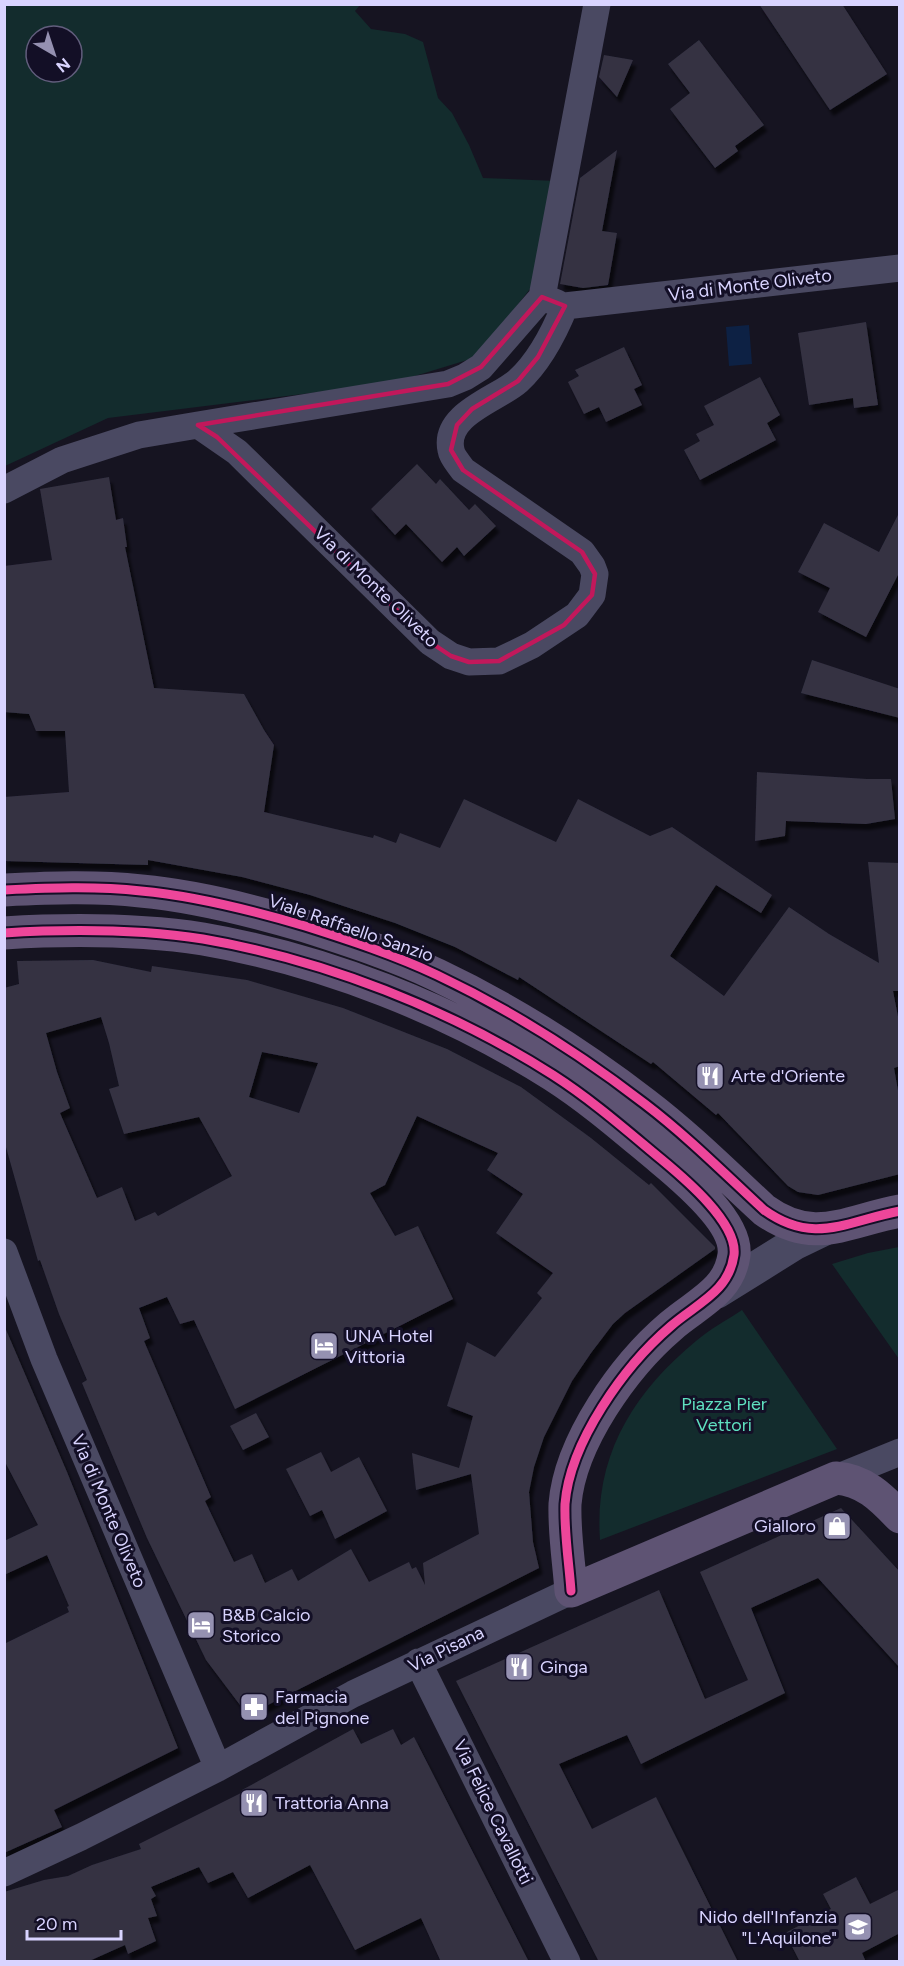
<svg xmlns="http://www.w3.org/2000/svg" width="904" height="1966" viewBox="0 0 904 1966" font-family="Figtree,sans-serif">
<defs>
<filter id="shadow"><feDropShadow dx="3.5" dy="6" stdDeviation="1.5" flood-color="#0009"/></filter>
</defs>
<rect width="100%" height="100%" fill="#161421"/>
<path fill="#132c2d" fill-rule="evenodd" d="M5,5H360L355,11L371,29L405,34L423,42L438,98L452,113L469,145L483,178L557,181L540,276L477,357L392,383L108,418L5,466ZM36,36H72V72H36Z
M899,1247H900L899,1359L832,1264L868,1253Z
M742,1310L837,1449L600,1540C594,1456 633,1393 696,1341C710,1329 727,1320 742,1310Z"/>
<path fill="#0d2144" d="M749,325L752,364L729,366L726,327Z"/>
<path fill="#343243" fill-rule="evenodd" filter="url(#shadow)" d="M759,4H842L887,74L830,110Z
M699,40L764,125L735,146L738,151L715,168L670,109L690,93L668,64Z
M604,55L633,60L617,97L599,77Z
M617,150L602,231L617,233L608,285L583,288L560,284L580,178Z
M866,322L878,405L854,408L853,398L809,405L798,333Z
M624,347L642,385L634,389L642,405L606,422L599,407L584,414L568,382L579,376L575,370Z
M760,377L780,415L767,423L776,440L700,480L684,450L700,441L696,434L714,425L704,406Z
M417,464L436,484L440,479L469,510L475,504L496,526L464,556L457,547L442,562L406,524L395,535L371,509Z
M109,477L116,520L123,518L127,547H125L154,688L244,694L264,730L274,745L264,812L373,838L374,835L396,843L400,833L440,848L464,799L556,842L578,799L650,836L672,827L772,895L761,913L716,885L670,956L724,996L789,907L829,934L879,963L868,862L900,863V991H893L900,1027V1066L894,1068L900,1102V1174L818,1195L798,1192L788,1186L718,1113L716,1115L653,1062L651,1064L519,977L518,980L455,947L395,923L310,895L242,877L148,860V865L4,861V797L69,792L65,731H36L29,714L4,712V566L52,560L40,489Z
M900,511V571L866,637L818,612L830,588L798,572L824,523L879,552Z
M812,660L900,689V718L801,693Z
M757,772L867,779H891L895,819L866,824L786,821L785,836L755,841Z
M93,960L151,972L152,966L247,980L343,1008L447,1049L521,1087L591,1138L649,1185L651,1183L715,1247V1249L625,1313L613,1324L591,1353L572,1381L544,1437L534,1467L529,1492L533,1542L539,1568L256,1711L246,1713L206,1660L147,1538L82,1383L87,1380L59,1314L40,1260L38,1261L4,1140V988L19,984L17,961ZM101,1017L109,1043L119,1086L109,1089L124,1134L199,1117L232,1176L158,1216L155,1212L135,1221L122,1187L97,1198L60,1113L70,1108L57,1072L46,1033ZM262,1052L318,1063L299,1113L249,1097ZM417,1116L498,1153L487,1170L523,1194L496,1233L553,1273L537,1293L542,1298L495,1357L467,1342L447,1406L473,1416L459,1468L412,1453L416,1490L471,1474L479,1534L423,1563L425,1585L416,1567L412,1569L409,1562L369,1582L351,1549L298,1581L292,1569L265,1583L252,1554L234,1562L205,1501L211,1497L144,1341L150,1338L139,1308L167,1297L180,1324L194,1320L235,1409L453,1299L418,1226L395,1236L370,1193L385,1185Z
M4,1325L67,1472L178,1748L54,1810L62,1827L4,1853V1644L69,1612L67,1607L69,1606L47,1555L4,1575V1541L38,1525L4,1460Z
M256,1413L269,1437L243,1450L230,1426Z
M321,1452L331,1472L359,1457L387,1511L335,1539L322,1510L310,1516L286,1469Z
M841,1508L900,1572V1668L818,1578L751,1608L785,1693L641,1764L627,1735L559,1764L592,1829L656,1797L738,1962H599L456,1681L659,1590L705,1699L748,1680L700,1572Z
M353,1729L361,1744L393,1729L401,1745L414,1737L529,1962H441L421,1918L355,1950L310,1865L248,1898L233,1872L208,1883L199,1867L151,1887L156,1896L151,1899L157,1916L148,1918L156,1941L128,1954L125,1945L87,1962H4V1892L44,1880L68,1876L92,1865L141,1849L139,1844L243,1792L242,1790L262,1779Z
M856,1877L870,1904L900,1889V1933L862,1953L866,1962H800L785,1933L831,1909L823,1894Z"/>
<g fill="none" stroke-linecap="round" stroke-linejoin="round">
<path stroke="#4a4962" stroke-width="27" d="M557,303L542,297L597,4
M198,425L448,384L465,377L481,367L542,297
M4,490L62,460L139,435L198,425L237,452L430,642L451,656L469,662L499,661L532,645L577,615L592,595L595,574L592,566L582,552L463,470C459,464 452,457 451,450C443,414 498,399 518,381C540,361 554,333 565,306L900,268
M4,1252L44,1359L218,1768
M836,1478L900,1452
M418,1662L567,1962
M4,1873L81,1837L218,1768L353,1694L571,1591"/>
<path stroke="#4a4962" stroke-width="33" d="M717,1292L794,1244L823,1230"/>
<path stroke="#5e5373" stroke-width="33" d="M4,890C50,888 95,886 141,891C196,896 251,910 305,926C349,940 395,955 437,975C511,1010 580,1054 645,1104C687,1136 725,1174 764,1210C814,1246 846,1221 900,1211
M4,933C70,929 137,929 203,939C325,960 449,1009 553,1075C592,1100 626,1130 661,1159C684,1178 738,1223 734,1255C729,1292 696,1304 671,1326C624,1366 570,1442 565,1504C564,1533 569,1562 571,1591L836,1478C864,1480 881,1497 900,1517"/>
<g stroke="#130f26" stroke-width="13">
<path id="cycleway" d="M4,890C50,888 95,886 141,891C196,896 251,910 305,926C349,940 395,955 437,975C511,1010 580,1054 645,1104C687,1136 725,1174 764,1210C814,1246 846,1221 900,1211
M4,933C70,929 137,929 203,939C325,960 449,1009 553,1075C592,1100 626,1130 661,1159C684,1178 738,1223 734,1255C729,1292 696,1304 671,1326C624,1366 570,1442 565,1504C564,1533 569,1562 571,1591"/>
</g>
<use href="#cycleway" stroke="#ed469a" stroke-width="9"/>
</g>
<path fill="none" stroke="#c2185b" stroke-width="4.5" stroke-linejoin="round" d="M542,297L565,306L538,357L518,381L472,409L457,425L451,450L463,470L582,552L595,574L592,595L564,625L499,661L469,662L451,656L430,642L217,437L198,425L448,384L481,367Z"/>
<defs>
<g id="restaurant-square" transform="scale(1.5)"><rect x="-9" y="-9" width="18" height="18" rx="4" fill="#9591b1" stroke="#130f26"/><path d="M-5-6h1v4h1v-4h1v4h1v-4h1v5L-1.5 .5V6h-2V.5L-5-1ZM5-6V6H3V1.5H1.5Q1.5-4 5-6Z" fill="#fff"/></g>
<g id="hotel-square" transform="scale(1.5)"><rect x="-9" y="-9" width="18" height="18" rx="4" fill="#9591b1" stroke="#130f26"/><path d="M-6-4.5h1.5V1H6V5H4.5V3h-9V5H-6ZM-4 0a1.8 1.8 0 1 1 3.6 0ZM.5 0V-2.5h3Q6-2.5 6 0Z" fill="#fff"/></g>
<g id="shop-square" transform="scale(1.5)"><rect x="-9" y="-9" width="18" height="18" rx="4" fill="#9591b1" stroke="#130f26"/><path d="M-5-2.5h2.3a2.7 3.5 0 0 1 5.4 0H5L5.5 6h-11ZM-1.5-2.5h3a1.5 2.3 0 0 0-3 0Z" fill="#fff"/></g>
<g id="pharmacy-square" transform="scale(1.5)"><rect x="-9" y="-9" width="18" height="18" rx="4" fill="#9591b1" stroke="#130f26"/><path d="M-2-6h4v4h4v4h-4v4h-4v-4h-4v-4h4Z" fill="#fff"/></g>
<g id="school-square" transform="scale(1.5)"><rect x="-9" y="-9" width="18" height="18" rx="4" fill="#9591b1" stroke="#130f26"/><path d="M0-5L7-2L0 1L-7-2ZM-4 1L0 2.5L4 1V4Q0 6-4 4Z" fill="#fff"/></g>
</defs>
<g fill-rule="evenodd">
<use href="#restaurant-square" x="710" y="1076"/>
<use href="#hotel-square" x="324" y="1346"/>
<use href="#shop-square" x="837" y="1526"/>
<use href="#hotel-square" x="201" y="1625"/>
<use href="#restaurant-square" x="519" y="1667"/>
<use href="#pharmacy-square" x="254" y="1707"/>
<use href="#restaurant-square" x="254" y="1803"/>
<use href="#school-square" x="858" y="1927"/>
</g>
<g text-anchor="middle" dominant-baseline="central" stroke-width="6" stroke-linejoin="round" paint-order="stroke">
<g font-size="18" fill="#d9d4ff" stroke="#130f26">
<text transform="translate(750 285) rotate(-7)">Via di Monte Oliveto</text>
<text transform="translate(376 587) rotate(44)">Via di Monte Oliveto</text>
<text transform="translate(351 928) rotate(19)">Viale Raffaello Sanzio</text>
<text transform="translate(109 1511) rotate(67)">Via di Monte Oliveto</text>
<text transform="translate(446 1649) rotate(-26)">Via Pisana</text>
<text transform="translate(493 1812) rotate(64)">Via Felice Cavallotti</text>
</g>
<g font-size="18" fill="#d9d4ff" stroke="#130f26" text-anchor="start">
<text x="731" y="1076">Arte d'Oriente</text>
<text x="345" y="1336">UNA Hotel<tspan x="345" dy="21">Vittoria</tspan></text>
<text x="816" y="1526" text-anchor="end">Gialloro</text>
<text x="222" y="1615">B&amp;B Calcio<tspan x="222" dy="21">Storico</tspan></text>
<text x="540" y="1667">Ginga</text>
<text x="275" y="1697">Farmacia<tspan x="275" dy="21">del Pignone</tspan></text>
<text x="275" y="1803">Trattoria Anna</text>
<text x="837" y="1917" text-anchor="end">Nido dell'Infanzia<tspan x="837" dy="21">"L'Aquilone"</tspan></text>
</g>
<g font-size="18" fill="#5fe0c0" stroke="#130f26">
<text x="724" y="1404">Piazza Pier<tspan x="724" dy="21">Vettori</tspan></text>
</g>
</g>
<rect width="904" height="1966" fill="none" stroke="#d9d4ff" stroke-width="12"/>
<g transform="translate(54 54) rotate(141)"><circle r="28" fill="#130f26" stroke="#625e7d" stroke-width="1.5"/>
<path d="M0-4.5L10 22L0 15L-10 22Z" fill="#9591b1"/>
<text y="-9" font-size="16" font-weight="bold" text-anchor="middle" fill="#d9d4ff">N</text>
</g>
<path d="M27 1930v9h94v-9" fill="none" stroke="#d9d4ff" stroke-width="3"/>
<text x="36" y="1930" font-size="18" fill="#d9d4ff" stroke="#130f26" stroke-width="4.5" paint-order="stroke">20 m</text>
</svg>
